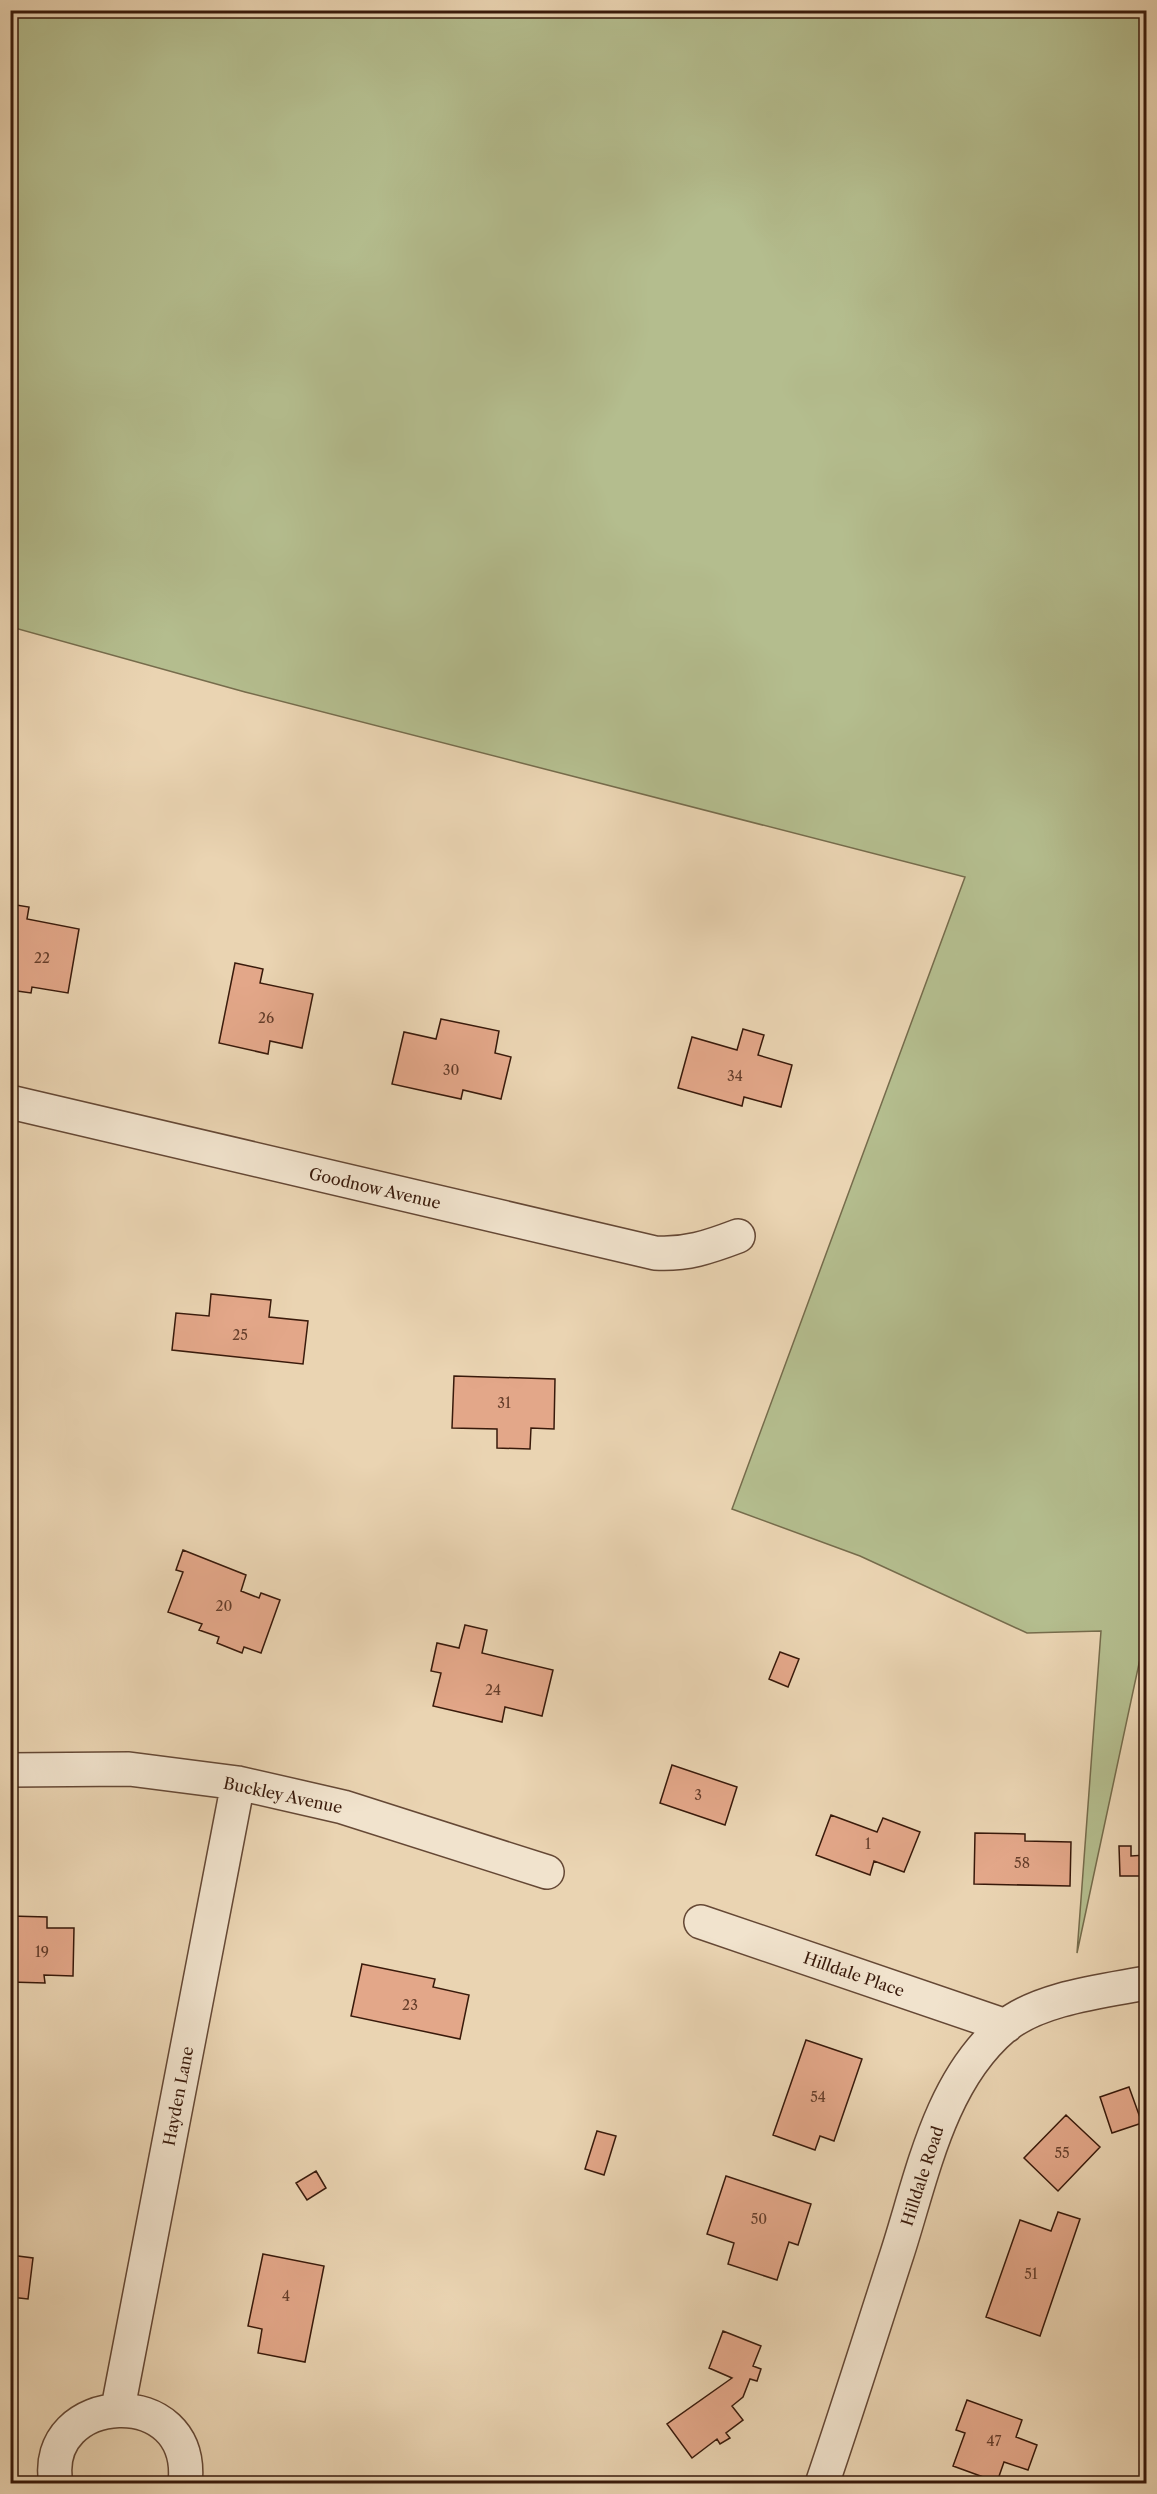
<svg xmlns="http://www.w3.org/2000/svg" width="1157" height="2494" viewBox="0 0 1157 2494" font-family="'Libre Caslon Text',serif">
<rect width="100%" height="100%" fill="#ead4b2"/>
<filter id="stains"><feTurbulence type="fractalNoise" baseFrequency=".00333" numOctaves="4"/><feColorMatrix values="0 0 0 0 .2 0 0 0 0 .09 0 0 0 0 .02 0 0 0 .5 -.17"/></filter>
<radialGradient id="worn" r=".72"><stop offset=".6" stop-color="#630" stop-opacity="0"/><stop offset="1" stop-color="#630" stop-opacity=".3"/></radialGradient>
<path fill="#b4bd8e" stroke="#766c4c" stroke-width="1.5" d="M10,11H1146V1631L1077,1953L1101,1631L1027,1633L860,1556L732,1509L965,877L245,692L11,627Z"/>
<path fill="#e3a789" stroke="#391a0b" stroke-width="1.5" d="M10,904L29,907L27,919L79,929L68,993L32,987L31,993L10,990Z
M235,963L263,969L260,983L313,994L302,1048L270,1041L268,1054L219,1043Z
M441,1019L499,1031L495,1053L511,1057L501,1099L463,1090L461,1099L392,1084L404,1032L436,1039Z
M743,1029L764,1035L758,1055L792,1065L781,1107L744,1097L742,1106L678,1088L692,1037L737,1050Z
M211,1294L271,1300L269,1317L308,1321L303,1364L172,1350L176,1313L209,1316Z
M454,1376L555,1379L554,1429L531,1428L530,1449L497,1448V1429L452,1428Z
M183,1550L246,1575L241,1591L259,1598L261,1593L280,1600L261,1653L244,1647L242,1653L217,1643L219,1637L199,1630L202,1624L168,1612L183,1572L176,1570Z
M465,1625L487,1630L482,1653L553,1670L542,1716L505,1707L502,1722L433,1706L441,1673L431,1671L437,1643L459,1648Z
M780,1652L799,1659L788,1687L769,1679Z
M672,1765L737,1787L725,1825L660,1803Z
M831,1815L877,1832L883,1818L920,1832L904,1872L874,1861L870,1875L816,1855Z
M975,1833L1025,1834V1841L1071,1842L1070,1886L974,1884Z
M1119,1846H1131V1856L1146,1855V1876H1120Z
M10,1916L47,1917V1928H74L73,1976L44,1975L45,1983L10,1982Z
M362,1964L435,1979L433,1987L469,1995L460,2039L351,2016Z
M806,2040L862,2059L834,2141L820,2136L815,2150L773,2135Z
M1129,2087L1142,2123L1112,2133L1100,2097Z
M1066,2115L1100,2147L1058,2191L1024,2158Z
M597,2131L616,2136L604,2175L585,2169Z
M316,2171L326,2188L307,2200L296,2183Z
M726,2176L811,2204L798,2245L789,2242L777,2280L728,2264L734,2243L707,2234Z
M1058,2212L1080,2219L1040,2336L986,2317L1020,2220L1051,2231Z
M263,2254L324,2266L305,2362L258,2353L262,2329L248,2326Z
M10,2255L33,2258L28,2299L10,2297Z
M723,2331L761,2346L753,2366L761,2369L757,2381L750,2379L743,2397L732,2406L743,2420L726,2433L730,2438L720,2444L717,2439L692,2458L667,2424L732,2378L709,2368Z
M967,2400L1022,2420L1016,2437L1037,2445L1028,2470L1004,2462L997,2482L953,2466L965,2433L956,2430Z"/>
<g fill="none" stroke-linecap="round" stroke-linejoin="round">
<g stroke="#654835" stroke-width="36">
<path id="minor" d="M10,1102L655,1253C686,1255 709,1247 738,1236
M10,1770L129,1769L238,1783L343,1807L547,1872
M701,1922L1006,2026
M118,2408L238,1783
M56,2484C39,2391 197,2381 185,2484
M822,2484C848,2408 872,2331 897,2254C922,2177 939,2082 1004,2027C1039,1998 1104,1991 1146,1983"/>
</g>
<use href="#minor" stroke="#f1e3cd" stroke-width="33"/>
</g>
<g text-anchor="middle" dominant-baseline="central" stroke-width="4.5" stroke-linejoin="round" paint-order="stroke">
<g font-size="14" fill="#643d2a">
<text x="42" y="958">22</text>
<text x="266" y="1018">26</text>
<text x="451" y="1070">30</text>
<text x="735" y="1076">34</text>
<text x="240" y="1335">25</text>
<text x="504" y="1403">31</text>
<text x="224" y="1606">20</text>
<text x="493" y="1690">24</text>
<text x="698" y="1795">3</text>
<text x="868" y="1844">1</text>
<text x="1022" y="1863">58</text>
<text x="42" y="1952">19</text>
<text x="410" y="2005">23</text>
<text x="818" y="2097">54</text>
<text x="1062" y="2153">55</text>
<text x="759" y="2219">50</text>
<text x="1031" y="2274">51</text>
<text x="286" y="2296">4</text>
<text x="994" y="2441">47</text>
</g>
<g font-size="16" fill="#391a0b" stroke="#f1e3cd">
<text transform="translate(375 1188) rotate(13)">Goodnow Avenue</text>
<text transform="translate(283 1795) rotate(12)">Buckley Avenue</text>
<text transform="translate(854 1974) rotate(19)">Hilldale Place</text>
<text transform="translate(178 2096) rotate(-79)">Hayden Lane</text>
<text transform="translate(922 2176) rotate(-72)">Hilldale Road</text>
</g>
</g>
<rect width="1157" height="2494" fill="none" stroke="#ead4b2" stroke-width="36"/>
<rect x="12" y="12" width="1133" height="2470" fill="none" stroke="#391a0b" stroke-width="3"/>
<rect x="18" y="18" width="1121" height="2458" fill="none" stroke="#391a0b" stroke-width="1.5"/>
<rect width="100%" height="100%" filter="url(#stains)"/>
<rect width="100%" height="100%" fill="url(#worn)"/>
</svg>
